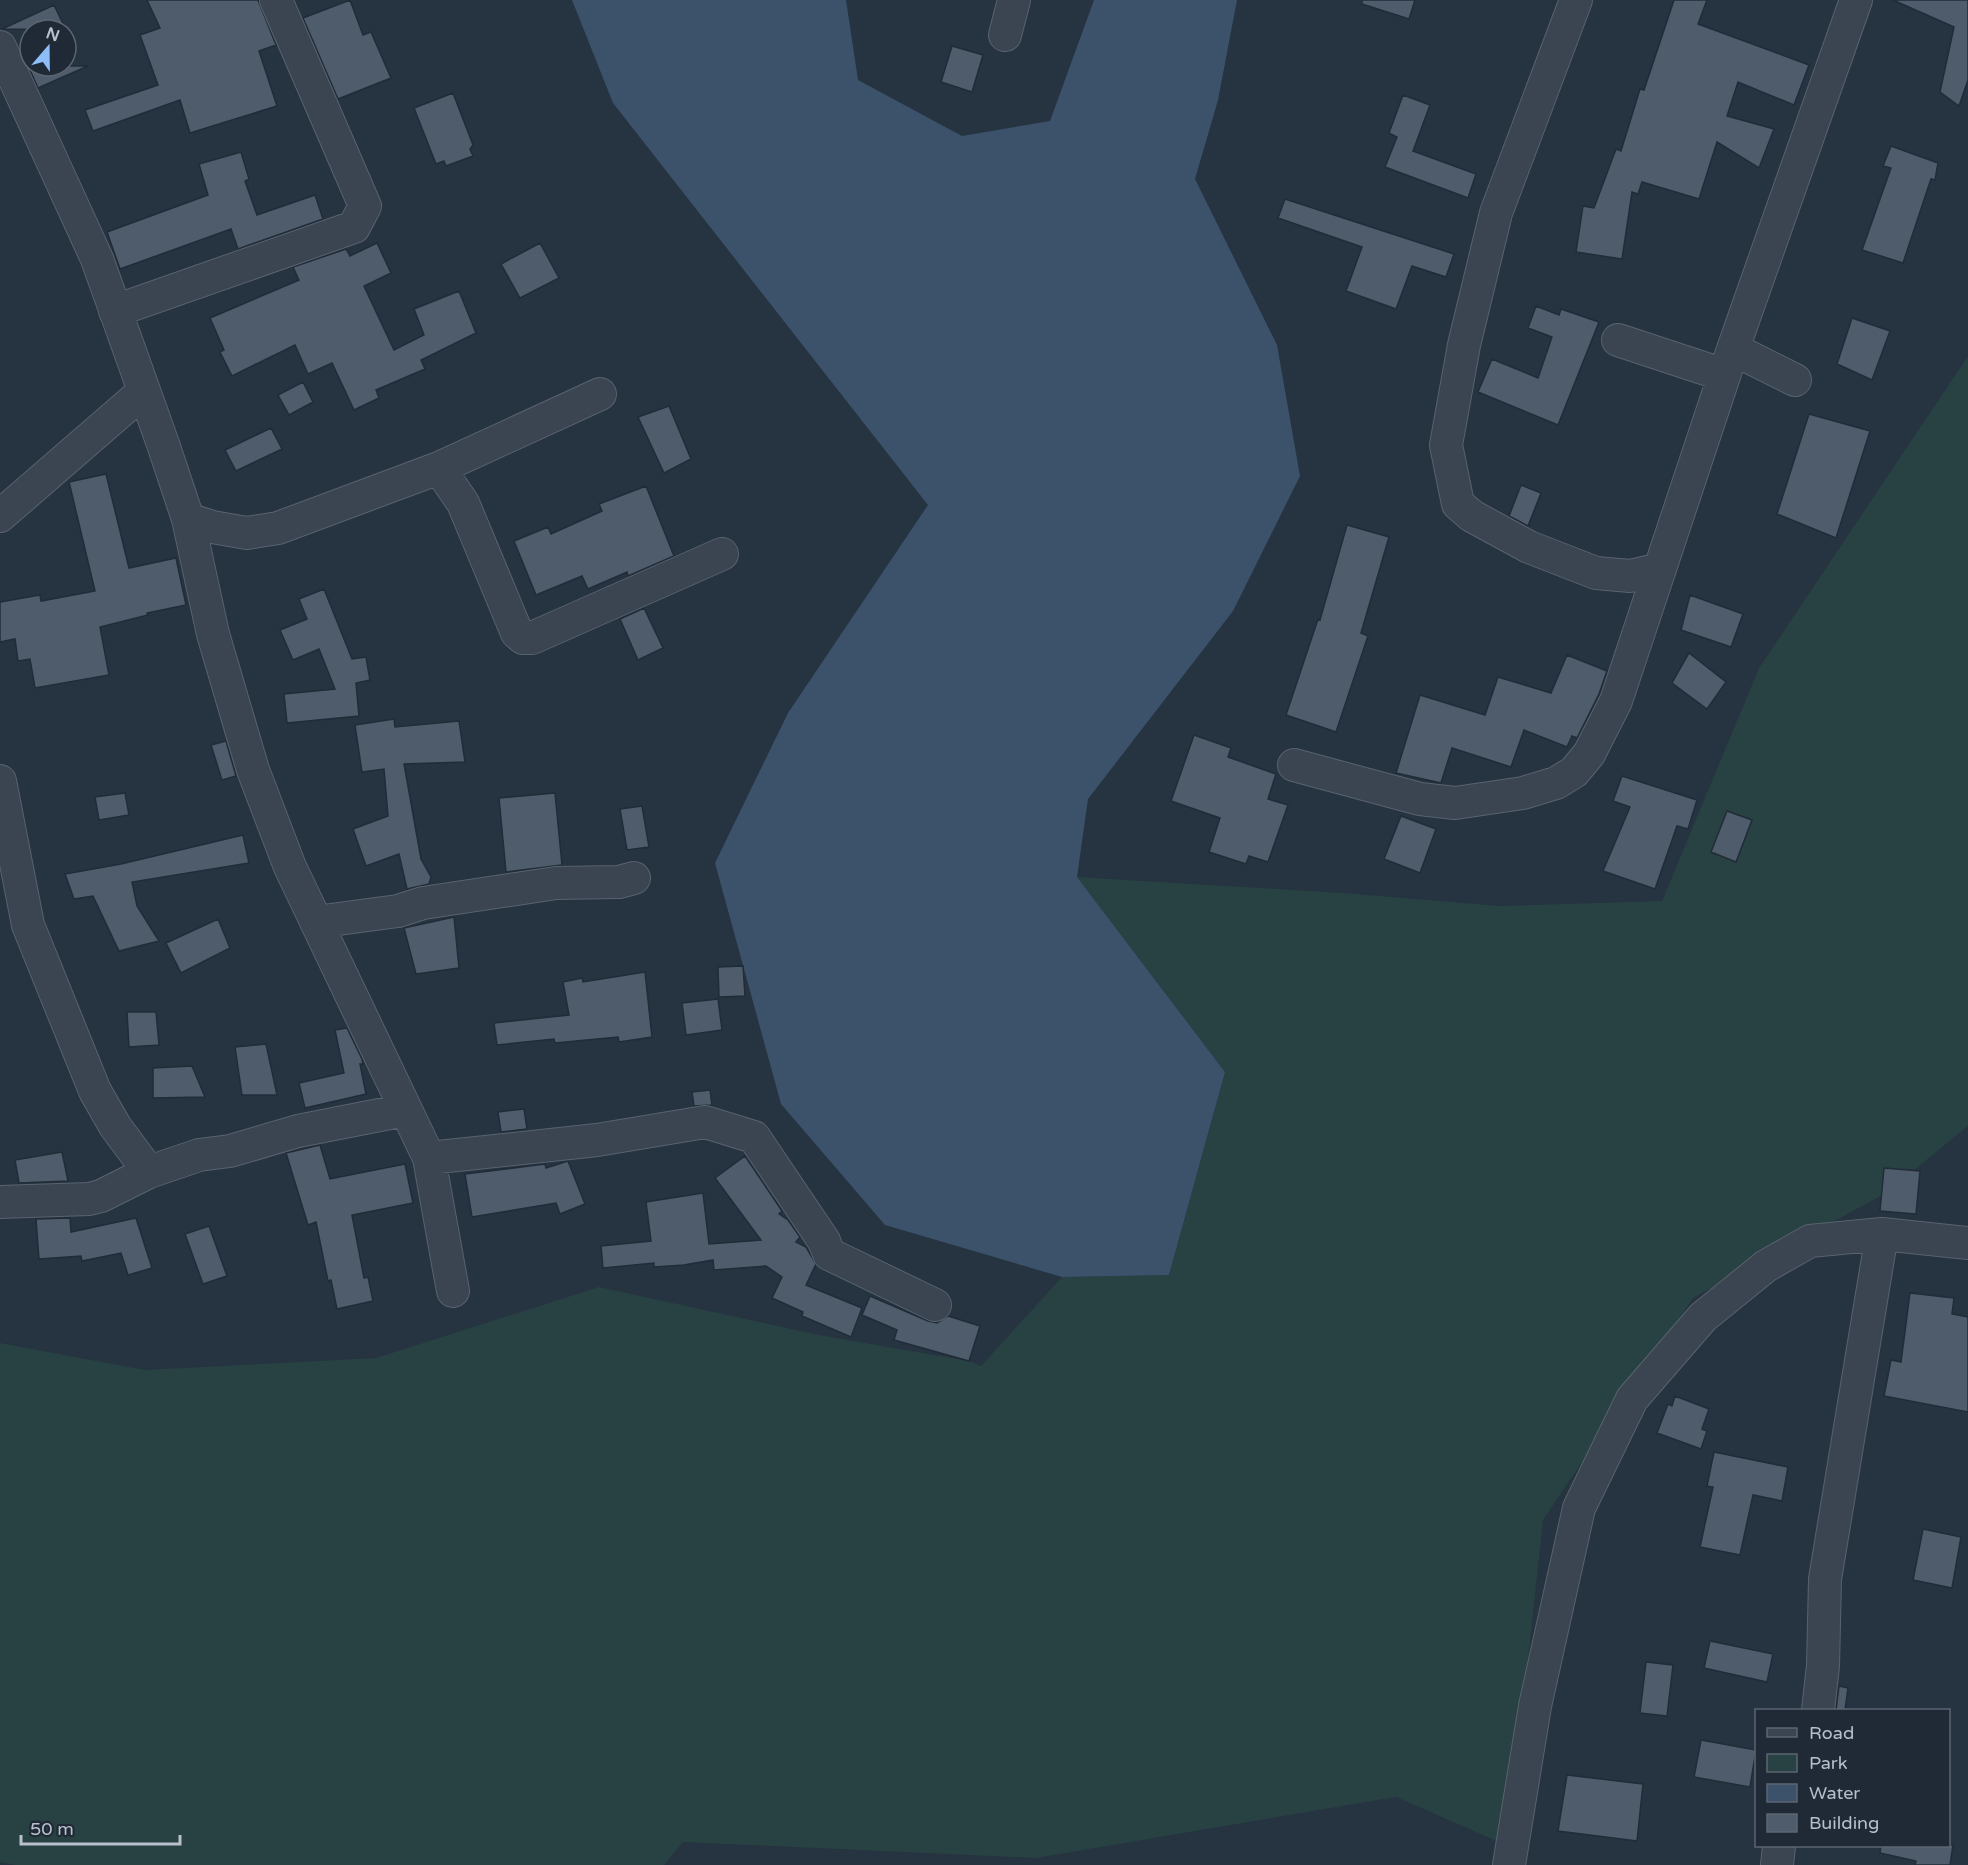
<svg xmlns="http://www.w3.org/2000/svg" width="1968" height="1865" viewBox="0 0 1968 1865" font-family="'Varela Round',sans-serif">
<rect width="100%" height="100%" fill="#263341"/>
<path fill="#284142" d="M1968,356V1126L1886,1193L1693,1298L1543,1520L1508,1846L1396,1797L1036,1858L683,1842L664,1865H15L0,1862V1343L145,1370L376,1358L599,1287L819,1335L969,1361L981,1366L1062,1277L1169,1275L1225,1072L1077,877L1343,893L1499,906L1662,901L1759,668Z"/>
<path fill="#3c526a" d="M572,0H846L858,80L962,136L1050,121L1094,0H1237L1218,100L1195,179L1277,345L1300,476L1233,611L1088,799L1077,877L1225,1072L1169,1275L1062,1277L885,1225L781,1104L715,863L788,713L928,505L613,103Z"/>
<path fill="#4f5c6c" stroke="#212c38" stroke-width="1.5" d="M147,0H258L276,45L259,51L277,106L190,133L180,100L93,131L85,110L158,85L140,35L160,28Z
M350,0L363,35L371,32L391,78L338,99L303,18Z
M1362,0H1415L1409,19L1362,4Z
M1674,0H1707L1698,24L1809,65L1794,105L1738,82L1727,116L1774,129L1759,168L1717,142L1699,199L1642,182L1638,194L1632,192L1622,259L1576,252L1583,206L1594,208L1616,149L1621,151L1640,89L1644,90Z
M1893,0H1968V80L1959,106L1940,92L1954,27Z
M54,5L66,30L2,29Z
M952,46L983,55L972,92L941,82Z
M38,66H88L38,88L30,70Z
M453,93L473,145L470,149L473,156L446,166L444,161L436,164L414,108Z
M1403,95L1430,105L1413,151L1476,174L1468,198L1385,167L1397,137L1389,133Z
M1891,146L1938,163L1935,180L1931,179L1903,263L1862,250L1891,168L1883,166Z
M241,152L249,179L245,181L257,215L315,195L323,219L238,249L231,229L120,269L107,232L208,195L199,164Z
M1285,199L1454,254L1446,277L1412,266L1396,309L1346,291L1362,247L1278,218Z
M377,243L391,273L364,286L394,350L424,335L414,309L459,291L476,333L421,360L425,369L376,390L379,398L354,410L332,363L308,374L295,345L232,376L220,352L224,350L210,318L299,280L293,267L346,249L350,256Z
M540,243L559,278L520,298L501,264Z
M1536,306L1559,315L1561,309L1599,322L1558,425L1478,392L1492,359L1538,378L1552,337L1528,328Z
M1852,318L1890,331L1872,380L1837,364Z
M303,382L313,402L289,415L278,395Z
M669,406L691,459L664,473L638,417Z
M1809,414L1870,431L1836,538L1777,514Z
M271,428L282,449L236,471L225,450Z
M106,474L129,568L176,558L186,605L147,613L148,615L100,627L109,675L35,688L30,659L18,661L15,639L0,642V602L40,595L41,601L95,591L69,482Z
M1521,485L1541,493L1528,526L1509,516Z
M646,486L674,556L628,576L627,572L588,589L582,576L536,595L514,541L548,527L551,534L602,511L599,504Z
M1347,525L1389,537L1361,633L1368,636L1336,732L1286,715L1318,619L1320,620Z
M324,589L352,659L366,657L370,680L356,683L359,716L287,723L284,694L335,689L319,649L293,660L280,630L307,619L299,599Z
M1690,595L1743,614L1731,647L1681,630Z
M644,608L663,648L638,660L620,619Z
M1689,653L1726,682L1707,709L1672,683Z
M1567,655L1607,671L1599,694L1577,738L1572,736L1567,747L1524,730L1511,767L1452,748L1441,783L1396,773L1420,695L1485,715L1498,677L1551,693Z
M394,719L395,727L459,721L465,762L404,764L421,859L431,877L429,884L407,889L399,854L366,866L353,829L388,816L384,769L362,772L355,725Z
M1194,735L1231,748L1228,757L1276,774L1268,799L1288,805L1268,862L1249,856L1246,864L1209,852L1220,818L1171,801Z
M226,741L236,776L222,780L211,745Z
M1622,776L1697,800L1688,829L1677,826L1655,889L1603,871L1630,807L1613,801Z
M125,793L129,815L99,820L95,797Z
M555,793L562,865L506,872L499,798Z
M642,806L649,847L627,850L620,809Z
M1727,811L1752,820L1736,862L1711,852Z
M1401,816L1436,829L1420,873L1384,859Z
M243,835L249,863L132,882L137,906L159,941L119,951L93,896L74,899L65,874L121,864Z
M454,917L459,968L416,974L404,928Z
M218,919L230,948L181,973L166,943Z
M743,966L745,996L719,997L718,967Z
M645,972L652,1037L619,1042L618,1037L555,1043L554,1039L497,1045L494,1023L569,1015L563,982L582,978L583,982Z
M718,999L722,1030L686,1035L682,1003Z
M127,1012H156L159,1045L129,1047Z
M347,1028L362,1059L363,1064H360L366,1094L305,1108L299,1083L344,1073L335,1030Z
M266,1044L277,1095H242L235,1047Z
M192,1066L205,1097L153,1098V1068Z
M710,1090L712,1105L694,1106L692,1092Z
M524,1109L527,1129L501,1132L498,1112Z
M320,1145L330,1179L405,1164L413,1203L352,1215L364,1278L368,1277L373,1301L337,1309L331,1280L328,1281L316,1222L308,1225L286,1153Z
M62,1152L68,1181L19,1183L15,1160Z
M745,1156L782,1211L779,1214L788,1220L800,1237L796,1242L806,1247L816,1264L806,1285L862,1308L851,1337L802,1316L803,1312L772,1298L782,1277L766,1266L714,1270L713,1260L684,1265L654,1267V1263L603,1268L601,1246L651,1241L646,1202L703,1193L709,1244L761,1240L715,1178Z
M568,1161L585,1204L560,1214L556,1203L472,1217L465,1174L545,1164L546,1168Z
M1884,1168L1920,1171L1916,1214L1880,1211Z
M70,1218L71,1232L136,1218L152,1268L128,1275L121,1253L82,1261L81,1256L39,1259L36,1219Z
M209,1226L227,1276L203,1284L185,1234Z
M1910,1293L1954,1298L1952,1314L1968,1317V1412L1884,1396L1891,1360L1901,1362Z
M870,1296L928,1321L937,1323L948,1316L980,1326L969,1361L894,1340L897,1330L862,1315Z
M1675,1396L1709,1409L1702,1429L1707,1431L1701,1449L1657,1433L1668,1404L1672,1406Z
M1714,1452L1788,1467L1782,1501L1753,1495L1740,1555L1700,1547L1713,1487L1707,1486Z
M1923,1529L1961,1537L1952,1588L1913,1580Z
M1710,1641L1773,1654L1767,1682L1704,1668Z
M1646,1662L1673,1665L1667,1716L1640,1713Z
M1839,1686L1848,1688L1845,1710H1836Z
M1701,1740L1756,1750L1750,1787L1694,1777Z
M1567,1775L1643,1784L1637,1841L1558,1831Z
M1881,1845H1953L1950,1865H1915L1916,1861L1880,1853Z"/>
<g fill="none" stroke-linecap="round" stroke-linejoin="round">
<g stroke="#58636e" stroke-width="34">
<path id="minor" d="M1576,0L1496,213L1464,345L1446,445L1458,504L1472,516L1529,547L1596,573L1630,576L1660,569
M1005,35L1014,0
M0,47L97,259L163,444L188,519L213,634L253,770L290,867L429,1158L453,1291
M115,311L354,227L365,206L276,0
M1618,340L1724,375
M1733,349L1795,380
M439,468L600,394
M0,516L143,392
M188,519L212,527L247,533L278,528L439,468L463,503L517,633L523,638H532L722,554
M1294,765L1420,799L1455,803L1523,793L1556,783L1574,772L1589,754L1616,701L1733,349L1856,0
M0,781L28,925L95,1091L115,1126L149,1172
M316,922L398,911L423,903L556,883L619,882L634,878
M429,1158L597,1140L705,1122L754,1137L824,1241L829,1254L935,1305
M0,1202L89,1199L101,1196L149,1172L199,1155L230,1151L298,1131L405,1110
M1818,1710L1823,1666L1825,1579L1882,1234
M1509,1865L1535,1706L1579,1508L1632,1399L1703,1317L1766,1266L1810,1241L1882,1234L1968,1243
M1777,1865L1779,1846"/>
</g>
<use href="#minor" stroke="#3a4551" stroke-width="32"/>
</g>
<rect x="1755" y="1709" width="195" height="138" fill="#1f2a36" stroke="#5c6672" stroke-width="1.5"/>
<rect x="1767" y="1728" width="30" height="9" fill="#3a4551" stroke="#5c6672" stroke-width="1.5"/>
<text x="1809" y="1739" font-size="18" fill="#b7c0cb">Road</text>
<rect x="1767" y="1754" width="30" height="18" fill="#284142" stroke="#5c6672" stroke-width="1.5"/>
<text x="1809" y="1769" font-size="18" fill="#b7c0cb">Park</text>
<rect x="1767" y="1784" width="30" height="18" fill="#3c526a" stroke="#5c6672" stroke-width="1.5"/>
<text x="1809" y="1799" font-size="18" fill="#b7c0cb">Water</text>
<rect x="1767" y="1814" width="30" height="18" fill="#4f5c6c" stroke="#5c6672" stroke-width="1.5"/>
<text x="1809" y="1829" font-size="18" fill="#b7c0cb">Building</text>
<g transform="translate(48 48) rotate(20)"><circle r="28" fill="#1f2a36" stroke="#5c6672" stroke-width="1.5"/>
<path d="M0-4.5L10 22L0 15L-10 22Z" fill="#8fbdf8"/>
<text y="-9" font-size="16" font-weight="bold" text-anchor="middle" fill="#b7c0cb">N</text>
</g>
<path d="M21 1835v9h159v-9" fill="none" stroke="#b7c0cb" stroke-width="3"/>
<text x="30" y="1835" font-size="18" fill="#b7c0cb" stroke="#1f2a36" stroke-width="4.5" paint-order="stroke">50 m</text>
</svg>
